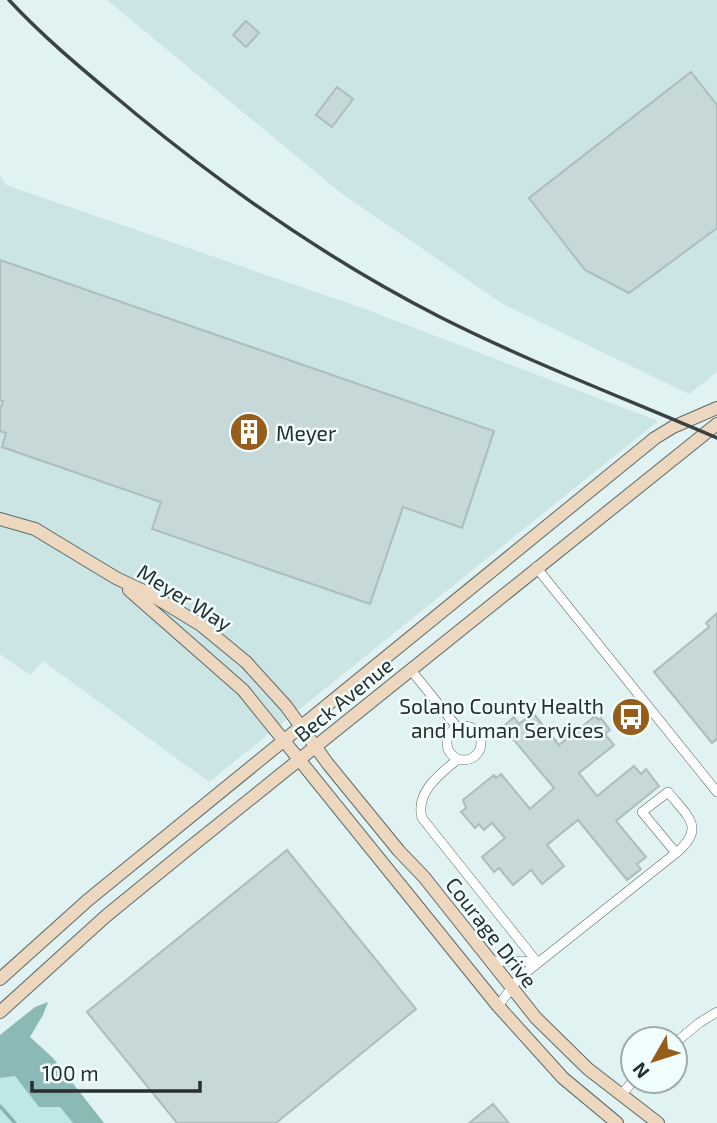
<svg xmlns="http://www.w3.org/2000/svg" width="717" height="1123" viewBox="0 0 717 1123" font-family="'Exo 2',sans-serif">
<rect width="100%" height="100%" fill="#e0f2f1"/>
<path fill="#cbe5e4" d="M107,0H717V372L689,394L503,304L341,193Z
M0,175L6,185L365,309L658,421L209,782L43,661L30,675L0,654Z"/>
<path fill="#bce8e5" d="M15,1076L39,1107H60L73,1123H0V1078Z"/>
<path fill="#8bb9b6" d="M48,1002L43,1015L30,1037L53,1058L104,1123H73L60,1107H39L15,1076L0,1078V1035L35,1007Z"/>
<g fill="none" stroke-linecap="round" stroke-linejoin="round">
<path stroke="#87b4b2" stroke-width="3.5" d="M0,1106L15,1123"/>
</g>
<path fill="#c6d8d7" stroke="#acbdbc" stroke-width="2" d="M246,21L259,33L246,47L233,35Z
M691,72L717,105V228L629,293L585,270L529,198Z
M337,87L353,99L332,127L316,115Z
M0,260L494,431L462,528L403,507L370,604L152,529L161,502L2,447L6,433L0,431V410L3,401L0,400Z
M717,613V739L712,743L654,672L709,627L706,623Z
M533,713L559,745L595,716L599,720L601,718L610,730L605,734L614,745L579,773L597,796L634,766L641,774L646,769L659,786L616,821L646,857L637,864L641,869L627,880L578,820L547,845L564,866L542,884L531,870L513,885L499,868L494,872L482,857L505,838L492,823L484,830L479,824L475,828L461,812L466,808L463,800L494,775L496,778L501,774L530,809L554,788L503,727L514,717L519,724Z
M287,850L416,1009L276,1123H177L87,1012Z
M493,1104L509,1123H469Z"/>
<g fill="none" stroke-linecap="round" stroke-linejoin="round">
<g stroke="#5b6a6a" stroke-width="10">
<path id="street" d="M536,567L717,792
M410,669L457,727
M447 743a17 17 0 1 1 34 0a17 17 0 1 1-34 0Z
M458,759C440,774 415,792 422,818L537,962
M493,961L537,962
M498,1006L519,978L676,853C707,828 687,816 668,792L642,812L676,853
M675,1043L699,1023L717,1012
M621,1095L633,1081"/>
</g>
<g stroke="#5b6a6a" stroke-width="14">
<path id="secondary" d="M0,519L35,529L116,578L150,594L201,625L246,662L286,706L328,764L399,851L424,877L536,1018L588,1069L658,1123
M129,590L243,690L498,1006L563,1078L617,1123
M0,979L88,900L655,438L673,427L717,408
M0,1012L106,916L188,849L717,424"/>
</g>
<use href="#street" stroke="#fff" stroke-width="9"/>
<use href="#secondary" stroke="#edd7be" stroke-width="12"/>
<path stroke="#3b4242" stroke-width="3.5" d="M9,0C48,42 92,77 136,114C230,191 330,261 440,317C529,362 624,398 717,438"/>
</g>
<defs>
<g id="building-disc" transform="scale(2.0125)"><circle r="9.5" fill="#975d1b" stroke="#f0fffe"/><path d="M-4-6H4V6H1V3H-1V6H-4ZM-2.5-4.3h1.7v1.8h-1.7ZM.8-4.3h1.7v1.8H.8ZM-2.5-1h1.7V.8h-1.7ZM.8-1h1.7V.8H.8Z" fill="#fff"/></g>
<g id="bus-disc" transform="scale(2.0125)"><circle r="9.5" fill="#975d1b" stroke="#f0fffe"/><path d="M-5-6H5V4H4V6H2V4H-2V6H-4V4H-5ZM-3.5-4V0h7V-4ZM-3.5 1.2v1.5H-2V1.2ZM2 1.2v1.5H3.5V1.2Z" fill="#fff"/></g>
</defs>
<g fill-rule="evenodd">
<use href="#building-disc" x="249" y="432"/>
<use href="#bus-disc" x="631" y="717"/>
</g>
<g text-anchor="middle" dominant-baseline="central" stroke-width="5" stroke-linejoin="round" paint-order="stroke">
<g font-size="21" fill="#282e2e" stroke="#f0fffe" text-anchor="start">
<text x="276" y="432">Meyer</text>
<text x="604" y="705" text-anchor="end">Solano County Health<tspan x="604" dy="24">and Human Services</tspan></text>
</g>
<g font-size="21" fill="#282e2e" stroke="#f0fffe">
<text transform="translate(185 597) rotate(32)">Meyer Way</text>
<text transform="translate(343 699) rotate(-39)">Beck Avenue</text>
<text transform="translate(492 932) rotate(52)">Courage Drive</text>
</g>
</g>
<g transform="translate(654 1060) rotate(231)"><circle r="33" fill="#f0fffe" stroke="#a0abab" stroke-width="2"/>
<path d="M0-5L12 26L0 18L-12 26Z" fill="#975d1b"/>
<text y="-10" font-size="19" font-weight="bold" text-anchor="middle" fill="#282e2e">N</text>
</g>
<path d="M32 1081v10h168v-10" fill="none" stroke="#282e2e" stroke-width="3.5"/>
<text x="42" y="1081" font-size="21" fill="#282e2e" stroke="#f0fffe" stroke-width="5" paint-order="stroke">100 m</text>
</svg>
